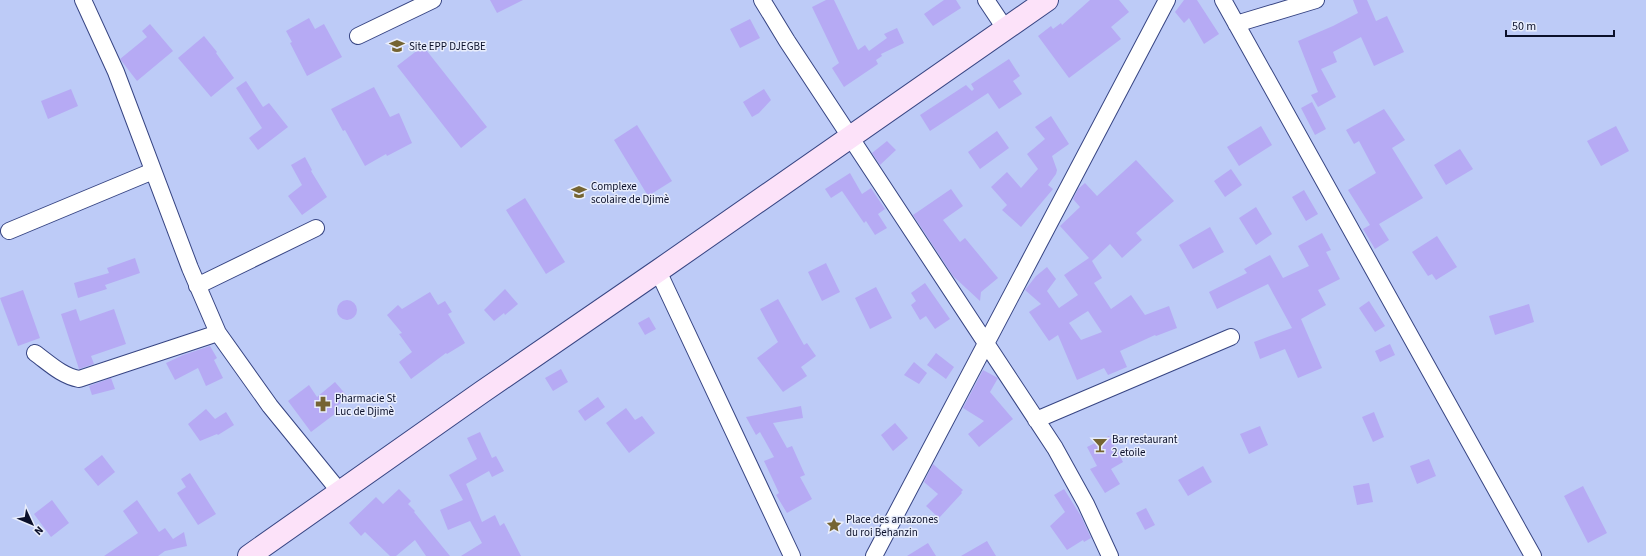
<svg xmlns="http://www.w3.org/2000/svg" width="1646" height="556" viewBox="0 0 1646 556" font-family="'Source Sans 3',sans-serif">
<rect width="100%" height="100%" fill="#bdcbf7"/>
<path fill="#b6aaf4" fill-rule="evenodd" d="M490,0H523L497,13Z
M826,0H834L858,50L865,45L869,51L887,38L884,34L897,28L904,43L881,54L882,56L876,60L878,64L844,87L832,68L839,63L812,7Z
M944,0H956L961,8L933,26L924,14Z
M1090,0H1119L1129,12L1111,27L1121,39L1069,78L1038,36L1051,26L1053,29L1061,23L1062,25Z
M1184,0H1197L1219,34L1204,44L1189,18L1184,23L1175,12Z
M1353,0H1367L1376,21L1387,16L1404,52L1374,66L1361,37L1333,52L1337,62L1321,69L1336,97L1318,107L1311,95L1318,92L1298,41L1333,26L1358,13Z
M309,18L315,29L324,24L342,57L307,76L290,43L292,42L286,31Z
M750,19L760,38L740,48L730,29Z
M150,24L173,51L137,81L120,59L147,37L142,31Z
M204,36L217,52L216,53L234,78L211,97L178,58Z
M423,46L487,127L461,148L397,66Z
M1009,59L1020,76L1013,81L1022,94L999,109L988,93L930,131L920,115L966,85L972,91L974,89L971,84Z
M246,81L263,107L269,103L288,127L258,150L249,138L262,128L236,88Z
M374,87L390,117L399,113L412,143L387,156L386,154L365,166L345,130L343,131L331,109Z
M71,89L78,106L48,119L41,101Z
M764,89L771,100L759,113L752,117L743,102Z
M1312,102L1326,129L1315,135L1301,108Z
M1384,109L1405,140L1392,148L1423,198L1379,224L1389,240L1375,249L1363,229L1370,225L1348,190L1376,173L1359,141L1354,144L1346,130Z
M1051,116L1069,144L1052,156L1057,170L1056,174L1048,185L1053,189L1021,227L1002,210L1007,205L991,187L1007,172L1021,188L1038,169L1027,154L1045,139L1035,127Z
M637,125L672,181L648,196L614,140Z
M1261,126L1272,145L1239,166L1227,147Z
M1616,126L1629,151L1601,166L1587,141Z
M997,131L1009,148L980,169L968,152Z
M887,141L896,150L880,165L872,153Z
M1460,149L1473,169L1446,185L1434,165Z
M305,157L312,170L311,171L327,197L302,215L288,196L302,185L291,165Z
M1136,160L1174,201L1136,233L1142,240L1122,258L1110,244L1092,261L1102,278L1094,283L1111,309L1131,295L1145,315L1169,306L1177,328L1156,336L1155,335L1120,351L1127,367L1108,375L1104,368L1077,380L1058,335L1049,341L1029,312L1041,304L1025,290L1036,276L1047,267L1056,279L1047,291L1059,308L1078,295L1064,275L1089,258L1060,226L1080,207L1073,199L1078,189L1085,183L1097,196ZM1088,311L1102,332L1081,340L1069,323Z
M1231,169L1242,185L1225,197L1214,181Z
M850,173L862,194L871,188L885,209L878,214L887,228L875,235L866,221L864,223L842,191L831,198L825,189Z
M951,189L963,206L943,220L960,242L965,238L998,278L981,292L980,301L953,276L913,215Z
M1304,190L1318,214L1306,221L1292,197Z
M525,198L565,262L546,274L506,210Z
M1256,207L1272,234L1256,245L1239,218Z
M1210,227L1224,252L1193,269L1179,245Z
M1322,233L1331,250L1326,252L1340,279L1318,290L1326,305L1301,319L1322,368L1298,378L1285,349L1260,359L1254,342L1292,328L1268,284L1217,309L1209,292L1247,273L1244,269L1270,255L1283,278L1309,266L1298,246Z
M1437,236L1457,267L1436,280L1432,274L1428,276L1412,252Z
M135,258L140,273L105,285L107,289L78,298L74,283L109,273L107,268Z
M826,263L840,292L822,301L808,272Z
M925,283L950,319L935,329L926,316L920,320L911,305L916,301L911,293Z
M876,287L892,318L870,329L855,298Z
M505,289L518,304L505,315L504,313L494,321L484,310Z
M23,290L40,338L18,346L0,298Z
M430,292L438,305L445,301L452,312L448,314L465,343L447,354L446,353L411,379L399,362L412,352L399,334L402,333L387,315L398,305L402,309Z
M778,299L804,345L807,343L816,356L801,367L807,376L783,392L757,358L778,342L760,309Z
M337 310a10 10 0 1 1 20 0a10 10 0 1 1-20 0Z
M1369,301L1385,326L1375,332L1359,308Z
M1529,304L1534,322L1495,335L1489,316Z
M76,309L80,321L114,309L126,344L91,356L94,364L79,369L61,314Z
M649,317L656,329L645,335L638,323Z
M1390,344L1395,355L1380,362L1375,351Z
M210,346L217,358L214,360L223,378L206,386L198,368L175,380L166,363L183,355Z
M936,353L954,367L946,379L927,365Z
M914,362L927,373L919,384L904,375Z
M561,369L568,382L553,391L545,378Z
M983,370L998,378L990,392L1013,419L979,447L968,434L984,421L963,408Z
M111,378L115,389L92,395L89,386Z
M335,382L348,397L337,406L340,410L311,432L288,401L309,385L317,397Z
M598,397L605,407L585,421L578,411Z
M801,406L803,418L773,423L787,448L792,446L805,475L800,477L812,499L787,513L776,495L779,493L764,461L774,457L760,432L756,435L746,417Z
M626,408L635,420L642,416L655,433L629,453L606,423Z
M206,409L215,419L226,412L234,425L218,435L217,434L200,441L188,424Z
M1374,412L1384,437L1373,442L1362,417Z
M895,423L908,438L893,451L881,435Z
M1260,426L1268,445L1249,454L1240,434Z
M480,432L492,458L496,456L504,471L492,477L489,471L466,484L482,522L495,515L500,526L504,523L521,556H461L482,543L470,521L448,530L440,510L463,500L449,475L477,459L467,438Z
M1109,436L1123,462L1111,469L1120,484L1105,493L1090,469L1097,466L1087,447Z
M102,455L115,472L98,486L84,469Z
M1429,459L1436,476L1417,484L1410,466Z
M933,464L963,490L961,492L962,493L939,518L926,506L938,494L924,482Z
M1203,466L1212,482L1188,496L1178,480Z
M190,473L216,514L198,525L177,493L186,487L181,479Z
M1369,483L1373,502L1357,505L1353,486Z
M1583,486L1607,533L1588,543L1564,496Z
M399,489L411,501L408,504L415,511L414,512L450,556H426L415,540L396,556H390L365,532L361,536L349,523L376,497L383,504Z
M1064,489L1081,516L1091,538L1084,542L1083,540L1067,550L1050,526L1065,512L1054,495Z
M52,500L69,523L51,537L34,514Z
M137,500L159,532L165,528L173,539L184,532L187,546L165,551L158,556H104L138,533L123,511Z
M1146,508L1155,525L1145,530L1136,513Z
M987,541L996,556H961Z
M928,543L936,556H907Z"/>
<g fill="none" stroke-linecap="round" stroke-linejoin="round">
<g stroke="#374583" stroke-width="18">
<path id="street" d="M83,0L116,72L190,268L218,333L270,406L340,492
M762,0L787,41L1055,448L1086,504L1110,556
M986,0L1006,30
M1223,0L1533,556
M1236,24L1316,0
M358,36L433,0
M9,231L153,171
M658,271L792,556
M197,286L316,228
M35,353C49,363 62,376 79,379L218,333
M1036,420L1231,337
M874,556L1167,0"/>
</g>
<g stroke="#374583" stroke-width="24">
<path id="secondary" d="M249,556L482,392L658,271L1047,0"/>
</g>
<use href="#street" stroke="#fff" stroke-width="16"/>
<use href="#secondary" stroke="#fce2f9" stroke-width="22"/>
</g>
<defs>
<g id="school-bare" transform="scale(1.2)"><path d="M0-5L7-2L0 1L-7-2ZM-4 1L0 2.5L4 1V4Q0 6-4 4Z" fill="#756432" stroke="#e8edfc" stroke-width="2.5" paint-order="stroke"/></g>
<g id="pharmacy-bare" transform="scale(1.2)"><path d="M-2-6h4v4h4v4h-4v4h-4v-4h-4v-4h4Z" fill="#756432" stroke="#e8edfc" stroke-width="2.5" paint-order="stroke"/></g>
<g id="bar-bare" transform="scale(1.2)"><path d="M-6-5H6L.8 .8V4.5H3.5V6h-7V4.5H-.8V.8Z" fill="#756432" stroke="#e8edfc" stroke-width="2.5" paint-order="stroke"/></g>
<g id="sight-bare" transform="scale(1.2)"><path d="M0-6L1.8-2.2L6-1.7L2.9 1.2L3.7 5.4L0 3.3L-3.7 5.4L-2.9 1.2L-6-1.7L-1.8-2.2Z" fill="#756432" stroke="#e8edfc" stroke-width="2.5" paint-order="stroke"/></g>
</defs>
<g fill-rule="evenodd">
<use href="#school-bare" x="397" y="46"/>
<use href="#school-bare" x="579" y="192"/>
<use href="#pharmacy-bare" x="323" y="404"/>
<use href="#bar-bare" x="1100" y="445"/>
<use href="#sight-bare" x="834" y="525"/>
</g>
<g text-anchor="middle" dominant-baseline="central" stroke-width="3" stroke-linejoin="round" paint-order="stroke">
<g font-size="11" fill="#0b102a" stroke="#e8edfc" text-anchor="start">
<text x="409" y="46">Site EPP DJEGBE</text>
<text x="591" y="186">Complexe<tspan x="591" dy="13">scolaire de Djimè</tspan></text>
<text x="335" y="398">Pharmacie St<tspan x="335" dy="13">Luc de Djimè</tspan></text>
<text x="1112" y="439">Bar restaurant<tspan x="1112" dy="13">2 etoile</tspan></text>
<text x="846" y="519">Place des amazones<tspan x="846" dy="13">du roi Behanzin</tspan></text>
</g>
</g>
<g transform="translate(32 524) rotate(134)" stroke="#e8edfc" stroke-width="3" paint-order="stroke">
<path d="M0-3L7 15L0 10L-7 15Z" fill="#0b102a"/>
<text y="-6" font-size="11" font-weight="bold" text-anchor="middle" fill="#0b102a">N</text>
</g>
<path d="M1506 30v6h108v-6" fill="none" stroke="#0b102a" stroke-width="2"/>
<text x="1512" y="30" font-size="12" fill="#0b102a" stroke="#e8edfc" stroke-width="3" paint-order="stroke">50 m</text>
</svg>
